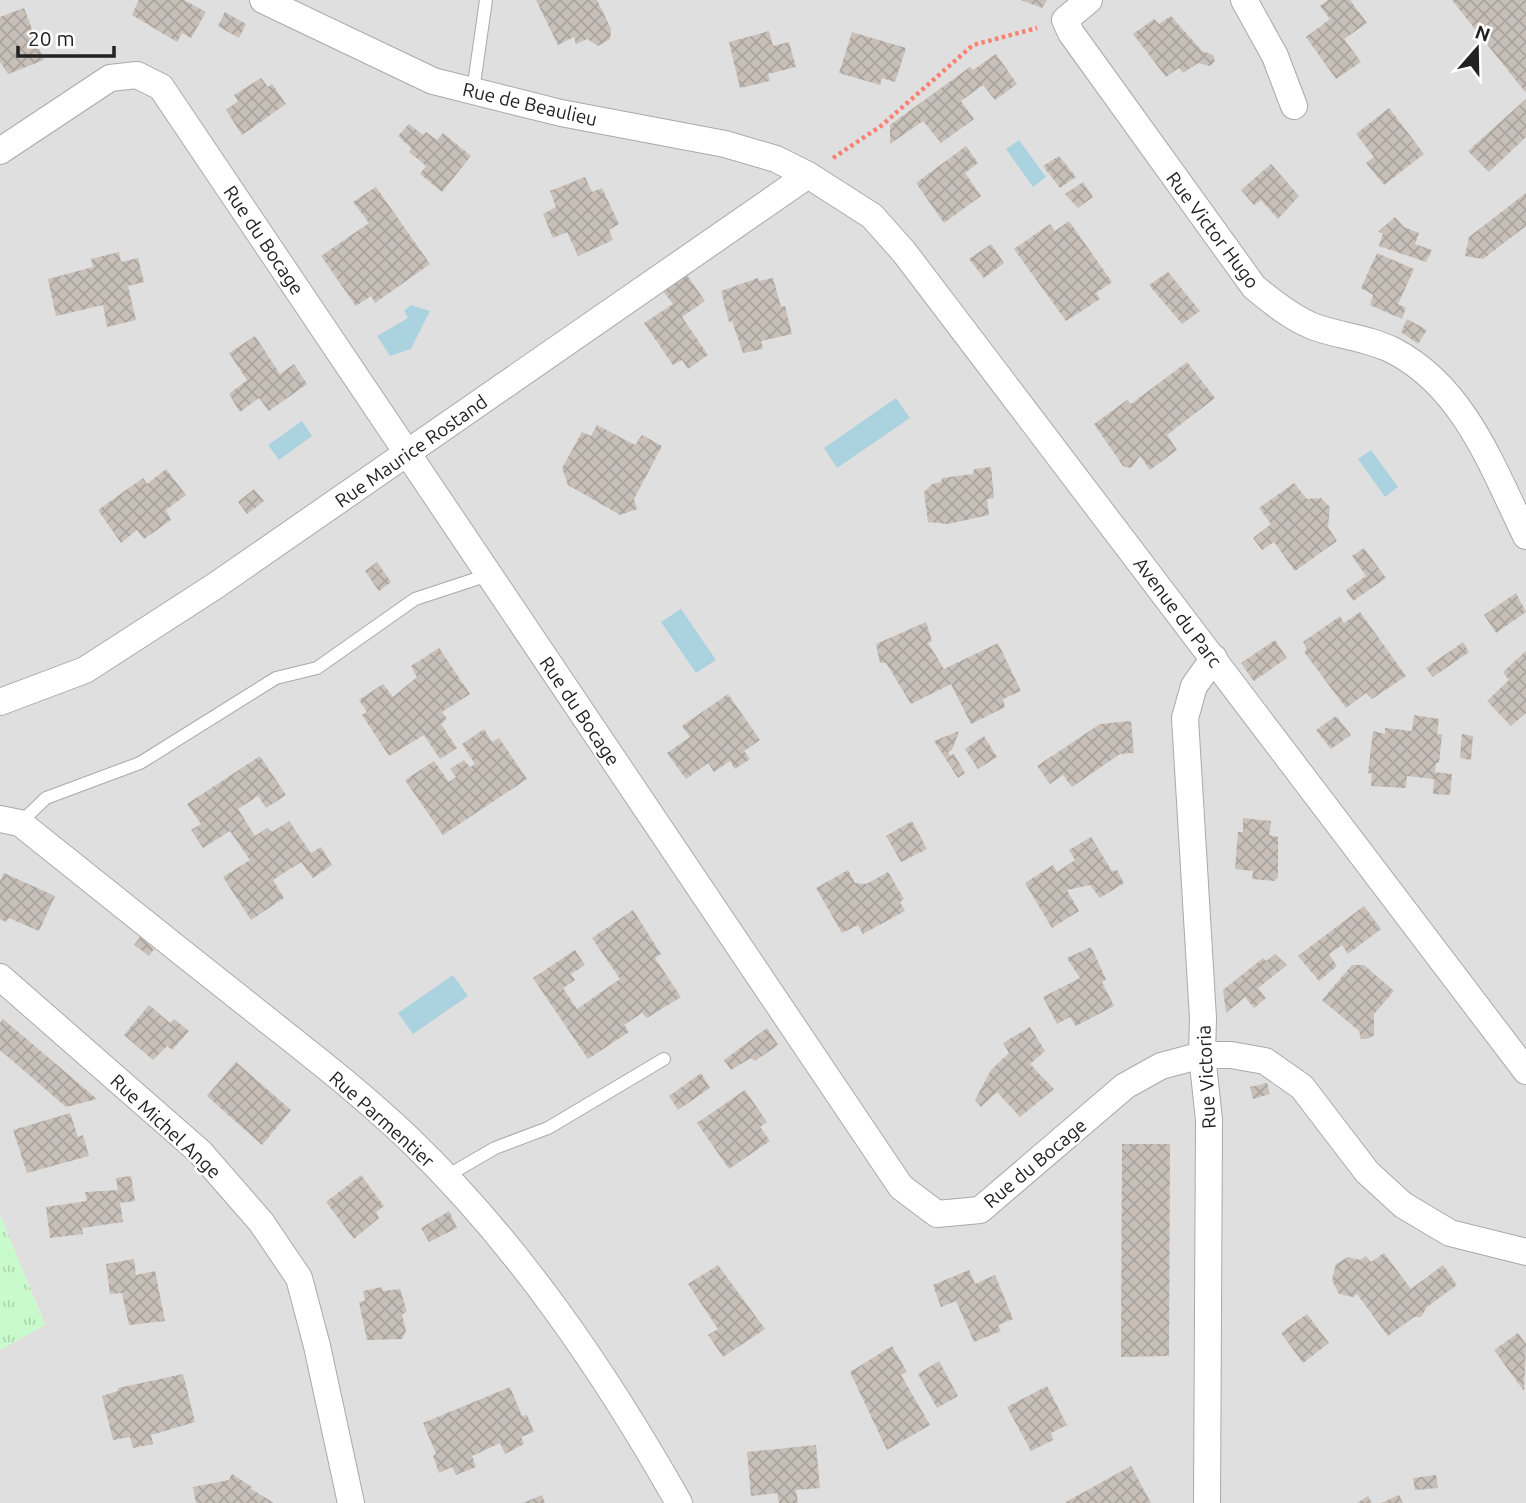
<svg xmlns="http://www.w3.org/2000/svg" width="1526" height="1503" viewBox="0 0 1526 1503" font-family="Ubuntu,sans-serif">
<defs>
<pattern id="park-tufts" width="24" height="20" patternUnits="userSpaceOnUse" patternTransform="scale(1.75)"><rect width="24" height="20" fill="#c8facc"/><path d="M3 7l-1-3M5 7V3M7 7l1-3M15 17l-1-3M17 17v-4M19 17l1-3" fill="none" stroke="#acd6af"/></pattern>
<pattern id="building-cross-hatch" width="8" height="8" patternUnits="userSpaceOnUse" patternTransform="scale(1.75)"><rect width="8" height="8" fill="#c7bfb8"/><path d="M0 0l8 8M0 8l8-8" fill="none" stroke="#aba49e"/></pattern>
</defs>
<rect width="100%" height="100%" fill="#f2efe9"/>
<path fill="#e0dfdf" d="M0,0H1526V1503H0V1350L45,1324L0,1215Z"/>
<path fill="url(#park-tufts)" d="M0,1215L45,1325L0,1350Z"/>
<path fill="#aad3df" d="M1019,140L1046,177L1033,187L1006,149Z
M411,305L430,311L411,349L390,356L377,336L408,318L404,311Z
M896,398L910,418L837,468L824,448Z
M302,421L312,436L279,460L268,445Z
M1371,450L1398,487L1385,497L1358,459Z
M681,609L716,660L696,673L661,622Z
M453,975L468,996L413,1034L398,1013Z"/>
<path fill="url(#building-cross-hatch)" d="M139,0H184L206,12L191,38L182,33L177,42L132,15Z
M536,0H597L611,29L610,39L598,46L587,39L576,44L574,37L558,45Z
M1021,0H1047L1042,8Z
M1328,0H1350L1367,23L1344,39L1361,62L1336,79L1306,37L1330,19L1320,6Z
M1452,0H1526V93L1482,38Z
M24,8L44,60L8,74L0,62V17Z
M225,12L246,24L239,38L218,26Z
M1171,16L1202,51L1213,55L1215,61L1210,66L1198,63L1183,73L1179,68L1166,77L1133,34L1154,19L1159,24Z
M769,31L773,46L789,42L796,67L768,74L770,81L740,88L729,42Z
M852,32L906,48L895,82L882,78L880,85L839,73Z
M996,54L1017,84L995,100L983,85L961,101L974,119L941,143L923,121L890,144V125L970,67L973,70Z
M261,78L268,87L272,84L286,104L242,135L226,110L238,101L234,95Z
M1526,99V137L1489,172L1468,151Z
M1389,108L1424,154L1384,185L1366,163L1374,157L1356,134Z
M409,124L423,135L426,132L437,140L443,133L471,156L442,192L420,174L426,166L409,152L412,149L398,136Z
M966,146L978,163L965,173L981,196L944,223L916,183Z
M1059,156L1076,177L1060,188L1043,166Z
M1271,164L1299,196L1278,219L1261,200L1254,205L1241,190Z
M585,177L592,192L602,188L619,224L609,230L613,240L578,256L567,232L553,238L543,214L556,207L550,191Z
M1083,182L1093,197L1078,208L1065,194Z
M376,187L430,264L375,303L371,296L356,306L321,256L369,223L353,202Z
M1526,193V226L1483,259L1465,256L1469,237Z
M1395,217L1404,227L1419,233L1415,244L1432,250L1426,262L1379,246L1383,233L1378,232Z
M1069,221L1112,282L1096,293L1100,299L1066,321L1014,249L1050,224L1055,231Z
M991,244L1004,263L984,278L969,259Z
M119,252L121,262L138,258L144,282L128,286L136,320L107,327L103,305L56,316L48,279L93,267L91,259Z
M1377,253L1414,269L1398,304L1406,308L1402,319L1370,305L1373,295L1361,288Z
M1168,272L1200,311L1182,324L1149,285Z
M687,275L705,301L682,317L708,355L688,369L682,360L673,365L644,323L673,304L663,291Z
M758,278L759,281L773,278L781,307L785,306L792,334L761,341L763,349L743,353L732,321L729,322L721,291Z
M1407,319L1427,330L1418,344L1401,332Z
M255,336L280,374L294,364L307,384L269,411L259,398L240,412L229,394L247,380L229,353Z
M1187,362L1215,398L1167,435L1177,450L1150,470L1140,456L1131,468L1123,466L1094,424L1127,400L1131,404Z
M597,425L635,445L642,435L662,446L634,499L637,509L620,515L568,485L562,468L582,432L591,436Z
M991,467L994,498L987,499L989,515L948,524L928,522L924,492L932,484L941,482L942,478L973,474L974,469Z
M166,469L186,495L166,510L171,520L144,539L137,530L121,543L98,510L143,478L147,484Z
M1294,483L1307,499L1321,498L1330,507L1328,527L1337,541L1295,571L1274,542L1262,550L1253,538L1271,524L1259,508Z
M254,489L264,501L247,514L238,502Z
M1364,548L1386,578L1353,601L1346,590L1366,576L1352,556Z
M377,562L391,582L379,591L365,571Z
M1516,593L1526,612L1496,633L1484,615Z
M1360,612L1406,676L1372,699L1366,693L1346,708L1304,652L1307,649L1303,642L1340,616L1344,623Z
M926,622L932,641L928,643L944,669L998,643L1021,691L1003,699L1005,707L971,724L951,684L911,704L886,663H880L876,644Z
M1275,640L1287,658L1254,681L1241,663Z
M1463,642L1469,652L1433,677L1426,668Z
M439,648L470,694L442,712L447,719L441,724L457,748L440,759L424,735L389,756L362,715L367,712L359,700L383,684L393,697L417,677L411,666Z
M1526,651V713L1511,726L1487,701L1509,680L1503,672Z
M728,694L760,740L744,751L750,759L735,769L730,761L714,772L708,763L686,779L667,753L690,737L682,726Z
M1414,715L1439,719L1437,734H1442L1439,763H1436L1435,772L1452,774L1450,795L1433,794L1434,779L1407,776L1406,788L1371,786L1372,774L1368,773L1373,731L1385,734V728L1412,731Z
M1336,716L1351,735L1331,749L1316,730Z
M1131,721L1134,753L1120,754L1072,787L1063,775L1050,784L1037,766L1100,724Z
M484,729L492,742L499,738L527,779L443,835L405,780L434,761L449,782L456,777L450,769L464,760L470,767L475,764L462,744Z
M959,731L952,750L948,752L950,756L954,754L965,773L958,778L934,741Z
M1462,734L1473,736L1471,760L1460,758Z
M984,736L997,757L978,769L965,749Z
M260,756L286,795L266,808L258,796L238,809L255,836L267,828L272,832L289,821L311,853L321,847L332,865L313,878L301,862L273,880L284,898L251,920L223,877L250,860L230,831L203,848L191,830L201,824L187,804Z
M1243,818L1271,821L1269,835L1278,837V877L1274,881L1252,879L1253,871L1235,869L1238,832H1243Z
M912,821L927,849L901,862L886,836Z
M1091,837L1112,871L1117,870L1124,883L1100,898L1090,885L1067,890L1079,911L1052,928L1025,883L1053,865L1057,872L1075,860L1069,850Z
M848,870L855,883L866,884L888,872L904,899L900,902L905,911L863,934L858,925L842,933L816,888Z
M4,873L55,896L39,931L9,918L6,922L0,919V881Z
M1364,906L1381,929L1348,954L1342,945L1329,954L1337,966L1319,981L1298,956Z
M633,910L661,954L655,958L681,997L647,1018L642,1013L624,1025L629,1032L588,1059L533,978L575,950L585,965L571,974L575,980L563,988L577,1009L620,979L592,938Z
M140,937L154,949L149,956L134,945Z
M1091,947L1106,979L1102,982L1114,1006L1076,1026L1070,1017L1057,1024L1043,997L1080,978L1067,958Z
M1275,954L1287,965L1258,988L1266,998L1254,1008L1245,997L1226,1013L1223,990L1263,958L1266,961Z
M1352,965H1364L1394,991L1374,1014V1035L1367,1039H1361L1359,1031L1322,1000Z
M149,1005L170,1023L174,1019L189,1031L172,1050L167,1046L153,1060L124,1035Z
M3,1019L97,1099L66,1107L0,1050V1023Z
M1030,1027L1045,1051L1030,1064L1054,1089L1020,1117L997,1092L981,1107L975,1100L991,1070L1009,1053L1003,1043Z
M767,1028L778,1045L755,1061L751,1058L731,1070L724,1060Z
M236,1062L291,1110L262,1145L207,1096Z
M701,1073L710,1088L678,1110L669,1096Z
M1267,1083L1270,1094L1253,1099L1250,1087Z
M745,1090L767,1122L760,1127L770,1141L729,1169L697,1123Z
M70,1113L78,1137L83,1135L89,1156L27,1173L13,1130Z
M1122,1144H1170L1169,1356L1121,1357Z
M361,1175L384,1206L376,1212L379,1218L354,1239L326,1202Z
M131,1176L135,1201L120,1203L123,1222L82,1228L83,1234L50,1238L46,1207L87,1201L85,1192L118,1190L116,1178Z
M449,1211L457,1228L429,1242L421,1228Z
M1384,1253L1411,1289L1443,1265L1457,1285L1427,1307L1421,1317H1414L1388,1336L1357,1294L1353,1297L1339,1294L1332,1280L1336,1264L1348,1257L1360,1260L1366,1256L1371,1262Z
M134,1259L136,1275L155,1271L165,1321L129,1325L122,1293L110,1294L106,1264Z
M718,1265L765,1329L723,1357L708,1335L718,1329L688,1284Z
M969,1270L975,1284L995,1275L1013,1319L998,1325L1001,1331L974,1342L956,1301L941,1307L933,1285Z
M382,1287L383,1291L400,1289L407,1312L402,1314L406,1331L402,1339L367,1340L359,1302L365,1301L363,1291Z
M1307,1314L1329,1343L1303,1363L1281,1333Z
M1518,1333L1526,1344L1524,1391L1494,1350Z
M892,1346L907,1372L901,1375L930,1425L887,1450L850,1372Z
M939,1361L958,1396L937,1408L918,1374Z
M183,1374L195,1422L151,1435L153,1444L133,1448L130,1437L113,1440L102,1396L118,1391V1388Z
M1047,1386L1067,1425L1051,1433L1053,1440L1031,1451L1007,1407Z
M510,1387L522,1416L527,1415L534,1432L521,1437L524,1444L505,1454L500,1443L472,1456L476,1467L456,1475L452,1467L439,1473L433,1456L436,1454L423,1423Z
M816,1445L820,1488L796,1490L798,1503H779L777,1493L751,1496L747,1452Z
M1131,1466L1151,1503H1064Z
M232,1474L252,1487L251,1489L274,1503H196L193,1487L229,1480Z
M1436,1475L1438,1488L1415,1490L1413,1478Z
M542,1495L545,1503H523Z
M1399,1495L1403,1503H1381Z
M1368,1496L1372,1503H1357Z"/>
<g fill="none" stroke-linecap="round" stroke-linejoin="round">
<g stroke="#a9a9a9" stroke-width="14">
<path id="lane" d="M473,91L486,0
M20,823L46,798L140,763L276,678L317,668L415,599L488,575
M445,1177L495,1148L548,1128L664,1059"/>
</g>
<g stroke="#a9a9a9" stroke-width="28">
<path id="street" d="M263,0L433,81L561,113L725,144L776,159L808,175L872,216L904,252L1526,1071
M1089,0L1065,20L1071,33L1254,287C1272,302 1291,317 1312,326C1338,336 1369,338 1394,351C1465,388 1493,469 1526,536
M1244,0L1275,56L1294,106
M0,151L110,78L137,75L161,87L901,1187L937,1214L980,1210L1125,1086L1161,1066L1202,1055H1231L1265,1061L1302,1087L1367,1172L1403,1205L1450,1233L1526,1252
M0,702L85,670L215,586L808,175
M0,819L20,823C95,883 171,944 247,1004C302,1048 358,1090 409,1139C518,1244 605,1372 679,1503
M0,977L200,1152L261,1222L299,1278L317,1346L351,1503
M1207,1503L1209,1120L1202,1055L1203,1018L1185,718L1194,686L1214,658"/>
</g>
<path stroke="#fa8072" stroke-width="4.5" stroke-dasharray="3.5 3.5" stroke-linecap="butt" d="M833,158L881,126L973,45L1037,28"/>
<use href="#lane" stroke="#fff" stroke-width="12"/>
<use href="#street" stroke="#fff" stroke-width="26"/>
</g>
<g text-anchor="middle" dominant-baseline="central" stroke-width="5" stroke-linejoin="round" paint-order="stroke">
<g font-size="19" fill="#222" stroke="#fff">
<text transform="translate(530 104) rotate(13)">Rue de Beaulieu</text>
<text transform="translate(1213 230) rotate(53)">Rue Victor Hugo</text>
<text transform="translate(264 240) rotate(56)">Rue du Bocage</text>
<text transform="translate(411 451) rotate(-35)">Rue Maurice Rostand</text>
<text transform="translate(1178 612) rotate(53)">Avenue du Parc</text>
<text transform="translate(580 711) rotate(56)">Rue du Bocage</text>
<text transform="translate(1206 1077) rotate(-93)">Rue Victoria</text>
<text transform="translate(382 1119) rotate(42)">Rue Parmentier</text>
<text transform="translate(166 1126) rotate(43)">Rue Michel Ange</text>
<text transform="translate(1035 1163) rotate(-40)">Rue du Bocage</text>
</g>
</g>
<g transform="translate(1477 49) rotate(20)" stroke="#ffffff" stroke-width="5" paint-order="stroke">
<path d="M0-5L12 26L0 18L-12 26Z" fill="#222222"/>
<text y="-10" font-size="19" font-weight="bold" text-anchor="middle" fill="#222222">N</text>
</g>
<path d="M18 46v10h96v-10" fill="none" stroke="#222222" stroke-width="3.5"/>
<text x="28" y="46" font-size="21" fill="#222222" stroke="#ffffff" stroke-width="5" paint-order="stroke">20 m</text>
</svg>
